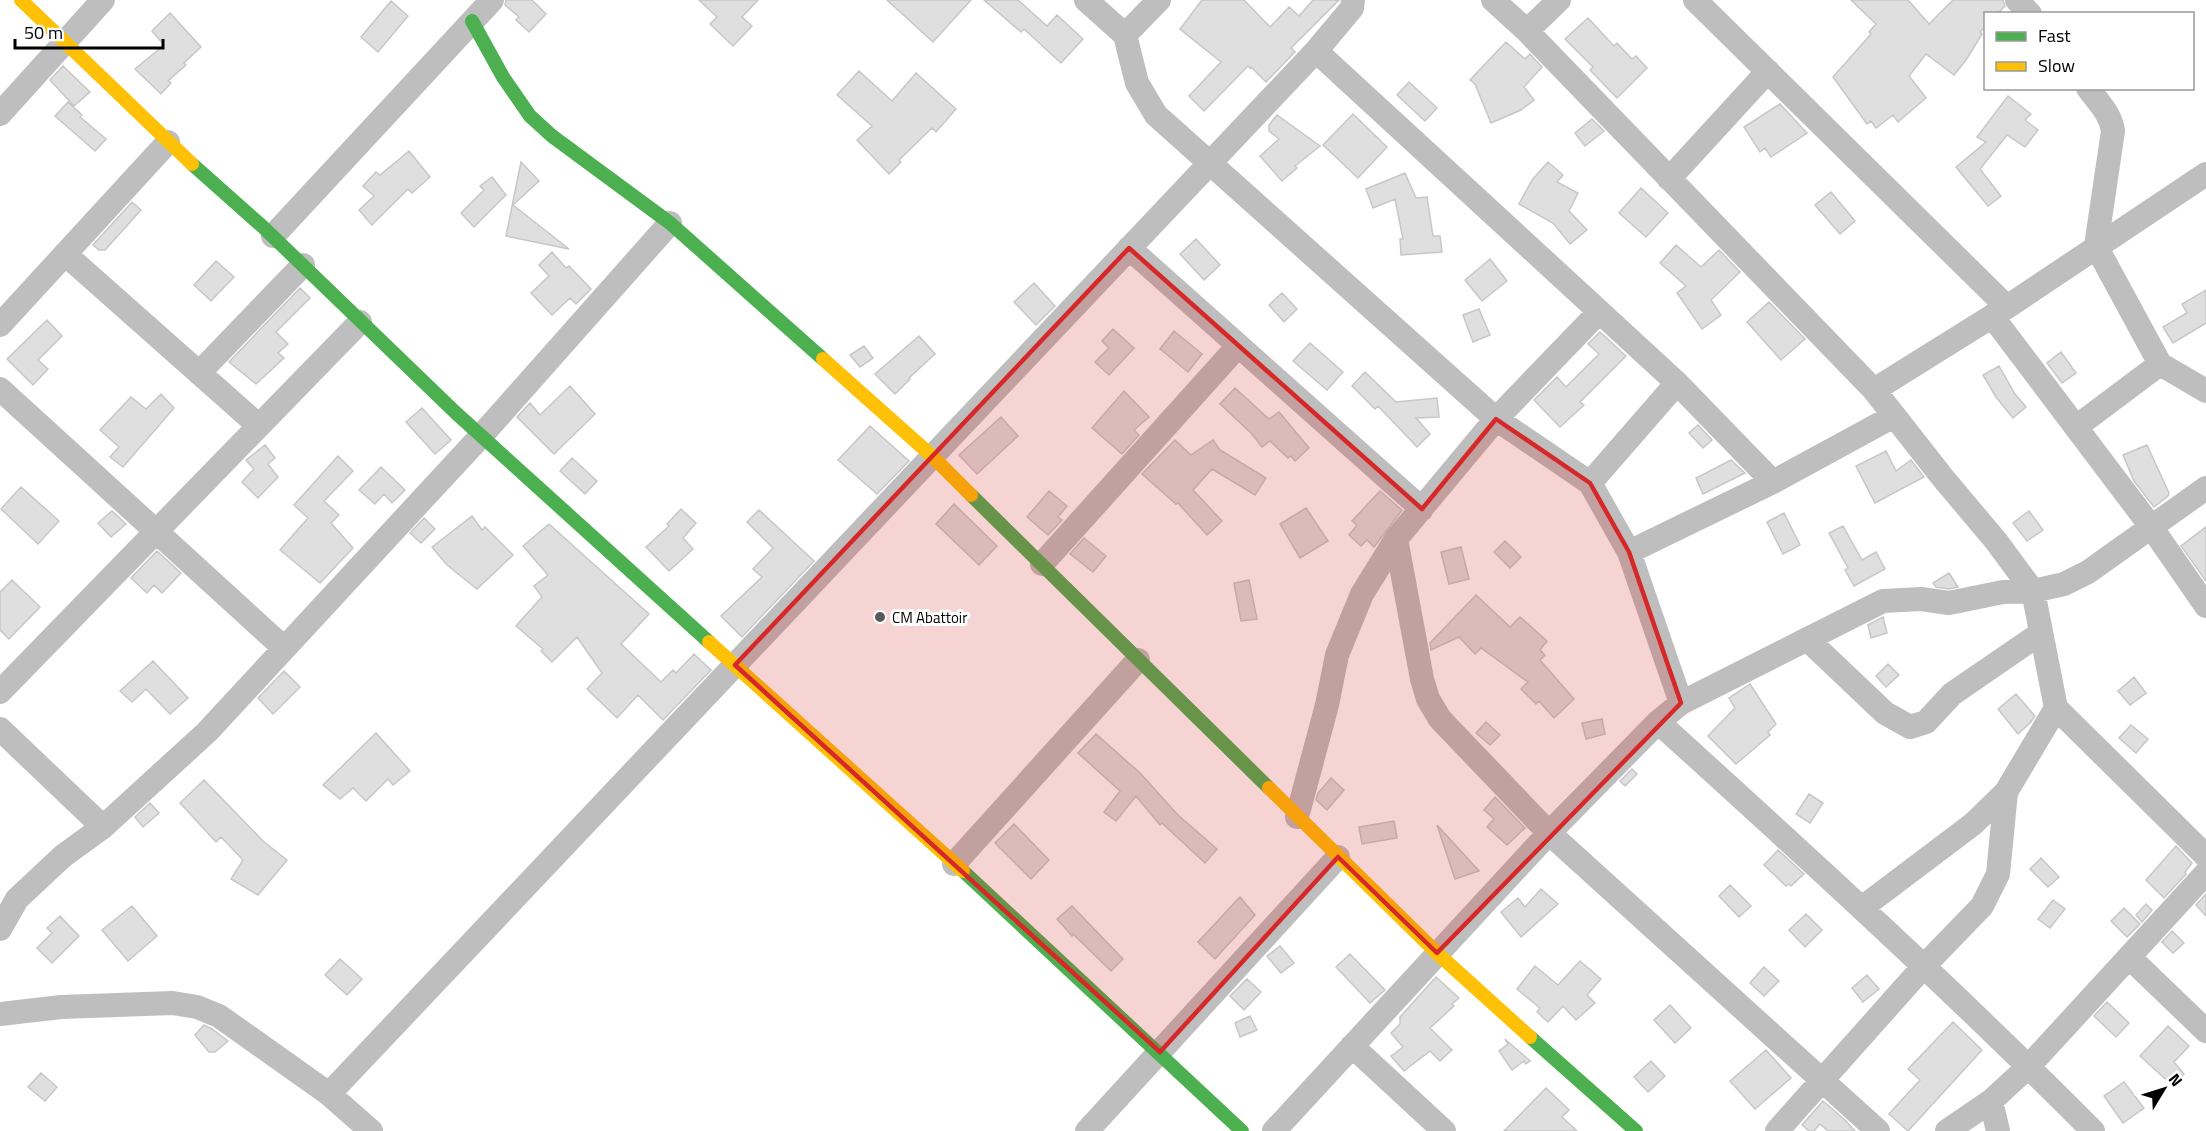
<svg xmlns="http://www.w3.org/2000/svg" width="2206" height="1131" viewBox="0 0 2206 1131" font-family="'Titillium Web',sans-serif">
<rect width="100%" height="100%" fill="#fff"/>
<path fill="#dfdfdf" stroke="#c7c7c7" stroke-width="1.5" d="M506,0H532L546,14L529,32L516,20L519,17L505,5Z
M699,0H758L742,17L752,26L733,46L710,24L717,17Z
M887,0H971L933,42Z
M984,0H1018L1047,26L1057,15L1083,39L1061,63L1024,29L1021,32Z
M1202,0H1244L1270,27L1289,7L1299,16L1313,0H1339L1291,48L1295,52L1266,82L1251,67L1250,68L1248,66L1204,111L1189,96L1221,62L1180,29Z
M1851,0H1908L1929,24L1953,0H2003L2005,6L1997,14H1986V26L1980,32L1982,34L1966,60L1954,75L1926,54L1909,76L1926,98L1898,122L1893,115L1876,128L1871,121L1867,124L1833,77L1871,34L1869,32L1876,24Z
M391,1L408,16L378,52L361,37Z
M170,13L201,47L184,63L186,65L168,81L171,83L161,94L135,69L164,45L152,31Z
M1588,18L1614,46L1617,43L1632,59L1636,56L1647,68L1617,98L1590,70L1593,67L1565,39Z
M1506,42L1525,59L1530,54L1542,67L1524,87L1534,100L1521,110L1491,123L1475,84L1470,80Z
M63,66L90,92L74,106L50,80Z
M859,71L892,101L916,73L956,109L936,132L932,128L899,160L901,162L889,174L857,140L872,126L837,95Z
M1409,82L1437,108L1425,121L1397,95Z
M2008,96L2031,114L2025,120L2038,130L2025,147L2007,135L1980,169L2001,196L1988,206L1956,167L1986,142L1977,137Z
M68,102L82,115L80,117L106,139L95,151L55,116Z
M1780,104L1807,133L1771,157L1765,148L1760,152L1744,127Z
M1353,114L1387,147L1358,178L1323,145Z
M1277,115L1320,146L1295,166L1297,168L1282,181L1260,156L1279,139L1269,131V125Z
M1592,119L1604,131L1585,146L1575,133Z
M409,151L430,177L412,193L408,189L372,225L359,210L374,196L363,186L376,172L380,175Z
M521,162L539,181L513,205L569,249L506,236Z
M1548,162L1563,175L1557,182L1578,193L1569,211L1587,230L1570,244L1553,223L1519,204L1532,180Z
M1405,173L1416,198L1427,197L1433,236H1440L1442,252L1401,255L1400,239H1403L1395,199L1373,208L1366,189Z
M492,177L506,195L474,227L461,213L484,190L480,186Z
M1641,188L1668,213L1646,237L1619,213Z
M1831,192L1855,221L1840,234L1815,205Z
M132,202L141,210L105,250H99L93,245Z
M1196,239L1220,265L1204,280L1180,254Z
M1676,245L1701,267L1719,250L1740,272L1711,300L1721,315L1702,329L1677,293L1686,286L1660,263Z
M552,252L566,268L569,266L591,289L576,304L570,298L552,315L531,293L549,276L539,265Z
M1490,259L1507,281L1482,301L1465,280Z
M216,261L234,277L211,301L194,285Z
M1034,283L1055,306L1036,325L1014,302Z
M300,288L310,298L276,332L288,344L278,353L284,358L256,384L229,362Z
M2206,290V323L2173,343L2163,327L2187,313L2182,304Z
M1282,293L1297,309L1284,322L1269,305Z
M1769,302L1805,339L1781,360L1747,322Z
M1479,309L1490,335L1473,342L1463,315Z
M47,320L62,336L38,360L48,369L33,385L7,359Z
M1113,329L1134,348L1109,375L1095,362L1109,348L1102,341Z
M1174,331L1202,354L1188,372L1160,349Z
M1600,332L1626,356L1580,402L1584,405L1560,427L1534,400L1557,377L1566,387L1599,354L1588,344Z
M919,336L935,354L909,378L910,379L895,394L875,374Z
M1310,343L1343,372L1327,390L1293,361Z
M864,346L873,358L860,367L850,355Z
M2061,352L2076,373L2062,383L2047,363Z
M1999,366L2015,394L2026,407L2013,418L1996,397L1983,375Z
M1365,372L1396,402L1437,398L1439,417L1416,418L1430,434L1417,447L1378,406L1375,409L1352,386Z
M570,386L595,414L554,454L517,417L530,403L540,415Z
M1235,388L1269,419L1279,412L1309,448L1295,461L1291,456L1288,458L1270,441L1262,447L1251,433L1220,404Z
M1124,391L1149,417L1134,430L1139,435L1122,454L1092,428Z
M161,394L174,408L123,467L110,457L119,447L100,430L131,397L146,409Z
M422,408L451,440L435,454L406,422Z
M1001,417L1018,436L977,474L959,455Z
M1698,425L1712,440L1703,448L1689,433Z
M870,426L909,461L877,494L838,460Z
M1175,440L1191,455L1213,440L1220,450L1266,478L1255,495L1212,469L1193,490L1222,521L1207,535L1178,503L1176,504L1142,474Z
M265,445L275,458L268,464L278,477L258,498L242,482L254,469L246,460Z
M2147,445L2169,493L2168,496L2154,507L2134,481L2123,455Z
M1886,451L1896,471L1911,460L1924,477L1875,503L1856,466Z
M338,456L353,471L324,501L339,515L331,523L353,548L320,583L280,550L308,518L294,505Z
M572,458L597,481L585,494L560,471Z
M1731,460L1745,473L1703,494L1696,478Z
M381,467L405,490L392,503L384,494L375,504L359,490Z
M21,487L59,521L38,544L1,509Z
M1049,491L1067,506L1058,517L1062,520L1048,535L1027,517Z
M1380,491L1402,510L1374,547L1367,540L1361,546L1349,535L1357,525L1352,521Z
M954,504L997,546L979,565L936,524Z
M1306,508L1328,541L1300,558L1280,524Z
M681,509L696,523L683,538L693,549L669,571L646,547L669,526L667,524Z
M759,510L814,561L742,637L721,616L762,577L753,569L773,548L747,522Z
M112,511L126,524L111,537L98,523Z
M2029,511L2043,530L2027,541L2013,523Z
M1784,513L1800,545L1783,554L1767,522Z
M472,516L482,530L485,527L513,555L477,589L447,565L432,547Z
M424,518L435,529L421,543L410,533Z
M549,524L649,614L621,644L661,682L673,670L676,673L694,654L711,670L663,720L638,695L617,718L587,689L602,673L577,637L552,662L541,651L543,649L516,626L542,597L534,586L548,575L523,546Z
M1843,526L1862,560L1876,552L1885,569L1854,586L1845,570L1848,568L1829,533Z
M2206,527V581L2181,546Z
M1084,538L1106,556L1093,572L1070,554Z
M1505,541L1521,557L1510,568L1494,552Z
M1461,547L1469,579L1449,584L1441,552Z
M157,551L181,573L162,593L154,585L147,593L131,578Z
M1949,573L1958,587L1949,589L1936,587L1933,583Z
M12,580L40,607L9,639L0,630V592Z
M1249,580L1257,619L1241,621L1234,583Z
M1476,595L1510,627L1520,617L1547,641L1540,650L1545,655L1540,660L1574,699L1554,718L1539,701L1536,704L1521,689L1528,682L1481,648L1475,654L1459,637L1431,650L1430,643Z
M1883,617L1887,633L1871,638L1868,625Z
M153,661L188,698L170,714L146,689L132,702L120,691Z
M1888,664L1899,675L1886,687L1876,676Z
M284,671L300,687L273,714L258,698Z
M2134,677L2146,693L2130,705L2118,691Z
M1750,684L1776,724L1768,732L1770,735L1736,764L1708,736L1735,708L1729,698Z
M2016,694L2035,716L2030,723L2018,734L1998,709Z
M1602,719L1605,734L1586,739L1582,723Z
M1486,722L1500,735L1490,745L1476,733Z
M2131,725L2148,739L2136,753L2119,738Z
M376,733L410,771L393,785L388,779L366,801L353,788L340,799L323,785Z
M1096,734L1140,773L1178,815L1217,849L1205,863L1162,823L1160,825L1136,796L1116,821L1104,812L1120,791L1078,753Z
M1632,769L1637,774L1625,786L1620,781Z
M1331,778L1344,790L1327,810L1316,800L1318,793Z
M204,780L263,841L287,860L258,895L231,879L243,860L221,837L216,842L180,803Z
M1809,794L1823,803L1810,823L1796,814Z
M1495,797L1525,828L1507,845L1487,827L1494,819L1484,810Z
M150,803L159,813L143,827L135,817Z
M1394,821L1397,838L1362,844L1359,827Z
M1014,824L1049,860L1031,879L995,843Z
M1437,825L1479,871L1455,879Z
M2176,846L2192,863L2185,872L2186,874L2164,898L2146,880Z
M1778,850L1804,874L1791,886L1789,884L1786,886L1764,865Z
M2041,858L2059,877L2048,887L2030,869Z
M1730,885L1751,906L1739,917L1719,896Z
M1541,889L1558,904L1521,937L1501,912L1518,898L1525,907Z
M2206,894V916L2196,905Z
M1240,897L1255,915L1215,959L1198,942Z
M2053,900L2065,909L2050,928L2038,919Z
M2146,904L2152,910L2142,922L2136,915Z
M132,906L157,936L128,961L102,930Z
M1072,906L1123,959L1111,971L1073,934L1072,936L1057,919Z
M2124,908L2140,924L2127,937L2111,921Z
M1806,914L1822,930L1805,947L1789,930Z
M60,916L79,936L52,963L37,948L52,933L47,928Z
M2172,931L2184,943L2173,953L2162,942Z
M1280,946L1294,963L1281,973L1267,956Z
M1350,954L1385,990L1370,1003L1336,967Z
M340,959L362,979L347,995L325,975Z
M1580,961L1601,979L1587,995L1595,1003L1576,1020L1563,1006L1548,1022L1537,1012L1540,1008L1517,989L1535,966L1558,985Z
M1764,967L1779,981L1764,996L1750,983Z
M1867,975L1879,989L1863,1002L1852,988Z
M1436,977L1459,998L1452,1004L1454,1006L1430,1028L1452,1050L1440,1061L1430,1051L1404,1071L1391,1056L1403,1047L1391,1033L1400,1024V1017Z
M1247,979L1261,992L1244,1010L1230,996Z
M2107,1002L2129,1023L2116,1037L2094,1016Z
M1670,1005L1691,1028L1675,1043L1654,1020Z
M1250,1016L1257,1030L1240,1037L1235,1023Z
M1953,1022L1982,1050L1908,1131L1889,1114L1920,1080L1908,1069Z
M204,1025L212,1029L228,1041L215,1052H209L195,1035Z
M2168,1026L2189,1046L2174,1062L2184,1074L2173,1086L2140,1056Z
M1505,1039L1530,1061L1526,1064L1524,1061L1512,1070L1499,1051L1508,1044Z
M1766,1050L1791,1078L1755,1109L1730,1081Z
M1651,1061L1665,1076L1648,1092L1634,1077Z
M41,1073L57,1087L45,1101L28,1087Z
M2124,1082L2144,1108L2123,1123L2104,1096Z
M1546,1088L1569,1110L1562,1117L1577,1131H1504Z
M1823,1101L1845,1120L1855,1131H1828L1820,1124L1814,1131H1809L1802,1125Z"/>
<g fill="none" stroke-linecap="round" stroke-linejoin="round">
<path stroke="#bebebe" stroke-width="24" d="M1086,0L1125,35L1137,83L1156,115L1496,419L1590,483L1629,552L1681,703
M1353,0L1352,8L1316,51L1677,383L1773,482
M1493,0L1527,31L1874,390L1943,478L1996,541L2033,591L2056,708L2206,856
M1695,0L2007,307
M2017,0L2030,14
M1527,31L1559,0
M1125,35L1159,0
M2088,88C2098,102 2111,114 2113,131L2096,246L2160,364L2206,391
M0,114L103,0
M1669,179L1768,71
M273,236L492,0
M1129,248L1422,509
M65,254L259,426
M1992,316L2152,528L2206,606
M0,325L168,142
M199,373L303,265
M0,389L284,648
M1874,390L2007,307L2206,174
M2076,427L2160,364
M1590,483L1677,383
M1396,539L1422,679L1428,699L1440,719L1549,833L1878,1131
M1629,552L1773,482L1894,416
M1042,564L1238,346
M1807,639L1885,713L1910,727L1926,722L1952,694L2041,633
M0,692L360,322
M1658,722C1806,856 1953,990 2093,1131
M0,729L103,827
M1297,817L1327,705L1337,655L1362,594L1396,539L1496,419L1599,312
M954,864L1138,660
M1863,907L1973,824L2006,792L2056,708
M0,929L17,899L63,856L103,827L207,732L481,436L670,223
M2129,957L2206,1031
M0,1014L61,1007L173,1003L197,1007L219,1016L329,1094L371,1131
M1352,1046L1444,1131
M329,1094L1316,51
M1991,1101L1998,1131
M1087,1131L1338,857
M1274,1131L1549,833L1658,722L1681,703L1883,601L1921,599L1949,603L2003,592L2033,591L2064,584L2088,572L2206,488
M1777,1131L1924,966L1982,906L1998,874L2006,792
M1947,1131L1991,1101L2029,1066L2206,873"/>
<path stroke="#4caf50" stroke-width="14" d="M472,21L503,77L530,116L552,136L670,223L823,359
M192,164L263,227L456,413L709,642
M971,495L1269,788
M963,871L1242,1131
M1530,1037L1636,1131"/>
<path stroke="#ffc107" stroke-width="14" d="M21,0L192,164
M823,359L933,457L971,495
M709,642L963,871
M1269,788L1437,953L1530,1037"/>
</g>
<path fill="#d62828" fill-opacity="0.2" stroke="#d62828" stroke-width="4.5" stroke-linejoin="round" d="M1129,248L1422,509L1496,419L1590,483L1629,552L1681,703L1437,953L1338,857L1160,1052L735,665Z"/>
<circle fill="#595959" stroke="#fff" stroke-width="2" cx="880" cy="617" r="6"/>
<g text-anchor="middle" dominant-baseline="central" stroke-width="6" stroke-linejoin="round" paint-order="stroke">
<g font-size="15" fill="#000" stroke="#fff" text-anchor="start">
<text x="892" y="617">CM Abattoir</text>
</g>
</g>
<rect x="1984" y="12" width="210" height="78" fill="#ffffff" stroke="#999999" stroke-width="1.5"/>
<rect x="1996" y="32" width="30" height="9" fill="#4caf50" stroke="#999999" stroke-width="1.5"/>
<text x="2038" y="42" font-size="18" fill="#000000">Fast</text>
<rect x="1996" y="62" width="30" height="9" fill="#ffc107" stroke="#999999" stroke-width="1.5"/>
<text x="2038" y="72" font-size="18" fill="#000000">Slow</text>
<g transform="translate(2164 1089) rotate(52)" stroke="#ffffff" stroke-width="4.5" paint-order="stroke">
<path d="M0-4.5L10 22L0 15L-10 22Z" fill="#000000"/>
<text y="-9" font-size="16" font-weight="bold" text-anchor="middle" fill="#000000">N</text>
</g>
<path d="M15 39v9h148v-9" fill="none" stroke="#000000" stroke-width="3"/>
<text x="24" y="39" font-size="18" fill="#000000" stroke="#ffffff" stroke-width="4.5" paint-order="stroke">50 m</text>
</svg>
